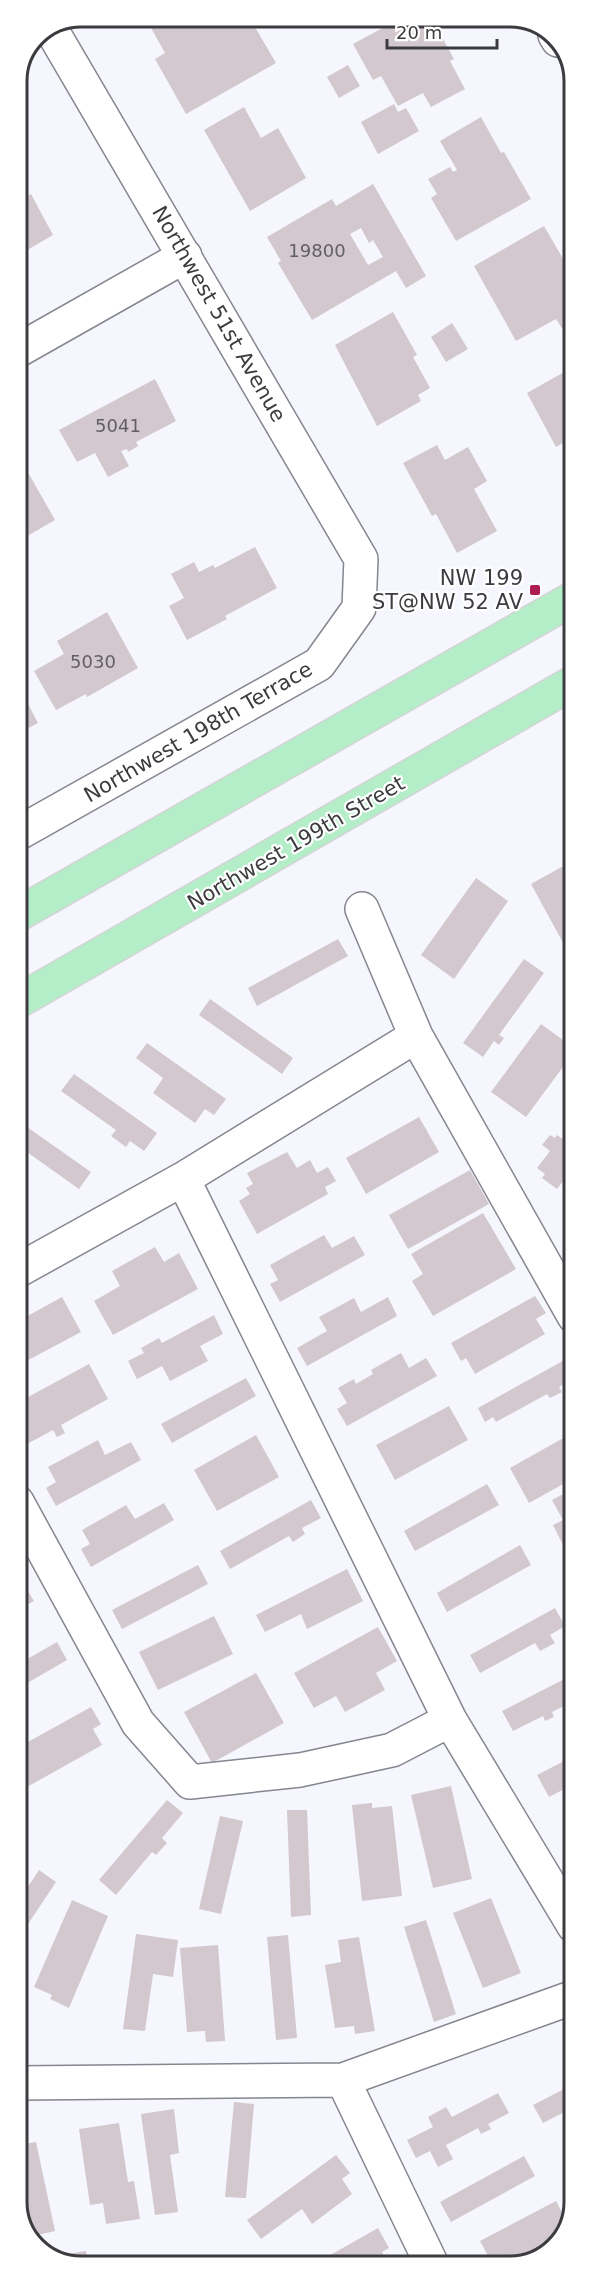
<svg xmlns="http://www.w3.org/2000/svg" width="591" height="2283" viewBox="0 0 591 2283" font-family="'DejaVu Sans',sans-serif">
<rect width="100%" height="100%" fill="#f5f6fe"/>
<path fill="#d3c8ce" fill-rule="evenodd" d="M150,17H249L276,63L186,114L155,59L165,53L146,19Z
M403,17H420L422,21L431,17L454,59L450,61L465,89L431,107L423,93L398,106L381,76L373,80L353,44Z
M348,65L360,86L339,98L327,77Z
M394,104L398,112L406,108L419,131L378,154L361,122Z
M244,107L261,138L278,128L306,178L250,211L204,130Z
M481,117L501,153L504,152L531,199L456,241L431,198L437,194L428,179L450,167L453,172L457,170L440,141Z
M373,184L426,276L406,288L396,271L312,320L278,263L281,261L267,237L332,199L336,206ZM361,228L369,243L373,240L383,257L368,265L350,234Z
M31,194L53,235L17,256V202Z
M544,226L573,276V328L565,333L556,319L516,341L474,266Z
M393,312L417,355L413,357L430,388L418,395L421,401L377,426L335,345Z
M452,323L468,349L446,362L431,337Z
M573,367L574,437L556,447L527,393Z
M155,379L176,421L136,442L138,446L128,452L127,449L121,451L129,466L108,477L95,453L77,462L59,430Z
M437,445L445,460L468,447L487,481L474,489L497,531L457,553L436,514L432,516L403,463Z
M17,453L55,520L17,542Z
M255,547L277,588L225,616L227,619L187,640L169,606L184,598L171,574L194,562L199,572L213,565L215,568Z
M107,612L138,668L87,697L86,694L56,710L34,671L64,654L57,641Z
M17,683L38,723L17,734Z
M574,860V946L567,950L531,884Z
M476,878L508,901L454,979L421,955Z
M338,939L348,956L257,1006L248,988Z
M524,959L544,973L499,1035L504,1038L499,1045L494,1041L483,1057L463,1043Z
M210,999L293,1058L282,1074L199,1015Z
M541,1024L574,1048V1052L526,1117L491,1092Z
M147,1043L226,1099L214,1115L205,1109L195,1123L153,1093L163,1078L136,1058Z
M74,1074L157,1133L144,1151L130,1141L126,1147L111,1136L116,1130L61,1091Z
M419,1117L439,1152L366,1194L346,1158Z
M17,1120L91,1172L79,1189L17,1145Z
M574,1133V1167L557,1189L542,1178L545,1174L537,1168L550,1151L542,1145L550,1135L555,1138L557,1135L567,1142Z
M287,1152L297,1168L310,1160L317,1173L328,1167L336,1181L325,1187L328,1194L257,1234L239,1201L250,1194L246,1188L253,1184L247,1173Z
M470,1170L489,1204L408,1249L389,1215Z
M483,1213L516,1269L433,1316L412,1281L423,1274L411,1254Z
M324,1235L332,1248L354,1236L365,1255L280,1302L270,1284L278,1280L270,1265Z
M155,1247L164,1262L179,1253L198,1289L113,1335L94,1301L120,1286L112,1271Z
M535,1296L546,1313L536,1319L545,1334L475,1374L466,1358L461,1361L451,1343Z
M62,1297L81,1332L17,1366V1310L22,1319Z
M388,1297L397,1316L307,1366L297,1348L327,1331L319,1317L354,1298L361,1312Z
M214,1315L223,1334L200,1346L208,1361L170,1381L162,1366L137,1379L128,1361L144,1353L141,1348L159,1338L162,1343Z
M401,1353L409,1368L426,1358L437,1376L347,1426L337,1409L347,1403L338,1388L354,1379L356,1384L373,1374L371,1370Z
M570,1357L574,1365V1378L559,1387L562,1392L550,1398L547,1394L496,1422L493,1417L485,1422L478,1408Z
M89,1364L108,1399L61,1425L65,1433L57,1437L53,1430L25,1445L17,1430V1403Z
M246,1378L256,1396L172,1443L161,1424Z
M449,1406L468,1440L395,1480L376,1445Z
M574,1432V1478L529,1503L510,1468Z
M256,1435L279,1477L217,1511L194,1470Z
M98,1440L105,1455L131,1442L141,1460L56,1506L46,1488L56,1482L48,1467Z
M487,1484L499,1505L415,1551L404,1531Z
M574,1488V1541L564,1547L553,1525L563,1520L552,1500Z
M311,1500L321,1518L302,1528L305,1534L293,1542L289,1536L230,1569L220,1551Z
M164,1503L174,1520L91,1567L81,1549L90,1544L82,1530L126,1505L135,1519Z
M520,1545L531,1565L447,1612L437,1593Z
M198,1565L208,1584L122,1629L112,1610Z
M347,1569L363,1601L307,1629L301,1614L265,1632L256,1615Z
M23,1583L34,1601L17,1610V1586Z
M555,1608L565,1626L550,1635L555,1643L540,1651L535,1643L480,1673L470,1655Z
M214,1616L233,1654L158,1690L139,1652Z
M378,1627L397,1661L376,1673L385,1690L345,1712L336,1696L314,1708L294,1673Z
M57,1642L67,1660L17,1689V1665Z
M256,1673L284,1723L212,1763L184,1712Z
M574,1674V1701L552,1712L554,1717L545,1721L543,1716L513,1731L502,1711Z
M91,1707L101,1724L93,1729L102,1745L20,1791L17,1748Z
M574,1756V1784L549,1797L537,1775Z
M451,1786L472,1879L433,1888L411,1795Z
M167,1800L183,1813L162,1838L167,1843L156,1855L152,1852L116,1895L99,1880Z
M372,1803V1808L392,1806L402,1896L362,1901L352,1805Z
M287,1810H307L311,1915L291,1917Z
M220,1816L243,1821L221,1914L199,1909Z
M39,1870L56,1882L18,1939V1902Z
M491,1898L521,1973L483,1988L453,1913Z
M72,1900L108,1916L69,2008L50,1999L52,1995L34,1987Z
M426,1920L456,2014L434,2022L404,1927Z
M136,1934L178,1940L173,1977L153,1974L145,2031L123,2029Z
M288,1935L297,2038L276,2040L267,1937Z
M359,1937L375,2031L355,2034L354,2026L335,2028L325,1965L341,1962L338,1940Z
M218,1945L225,2041L206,2042L205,2031L187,2032L180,1948Z
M574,2084V2107L543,2123L533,2105Z
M498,2093L509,2113L488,2124L491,2129L481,2134L478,2128L446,2145L453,2159L438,2167L430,2151L416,2158L407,2140L433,2127L428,2117L446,2107L452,2117Z
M234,2102L254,2104L246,2198L225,2197Z
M174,2109L179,2153L170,2155L178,2212L155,2215L141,2114Z
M119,2123L128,2182L134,2181L140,2219L106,2224L103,2203L90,2205L79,2129Z
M36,2142L55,2231L29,2237L18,2214V2145Z
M336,2155L350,2173L342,2179L352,2194L312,2224L302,2209L261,2239L247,2220Z
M524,2156L535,2176L451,2222L440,2202Z
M574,2160V2182L565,2165Z
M556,2201L567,2222L559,2244L522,2265H493L480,2241Z
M378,2228L389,2248L382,2252L390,2266H311Z
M86,2251L88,2266H73L53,2256Z
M250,2256L261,2266H242Z"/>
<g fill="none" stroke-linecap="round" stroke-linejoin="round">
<g stroke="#85868f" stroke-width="36">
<path id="minor" d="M555,35L558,40
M17,351L185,256
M17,834L319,664L359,608L361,559L51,29
M362,909L416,1036L574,1316
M183,1179L450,1720L574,1926
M17,1271L183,1179L416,1036
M17,1502L138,1723L190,1782L300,1770L392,1750L450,1720
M343,2080L432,2265
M18,2083L343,2080L574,1997"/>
</g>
<g stroke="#d4d4d5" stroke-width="36">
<path id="major" d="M17,915L574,598
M17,1002L574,682"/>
</g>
<use href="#minor" stroke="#fff" stroke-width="33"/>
<use href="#major" stroke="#b3eec8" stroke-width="33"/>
</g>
<rect fill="#ae1d51" stroke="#fff" stroke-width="2" x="529" y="584" width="12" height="12" rx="3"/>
<g text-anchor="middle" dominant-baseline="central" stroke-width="4.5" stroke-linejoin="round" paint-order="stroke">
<g font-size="18" fill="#625f64">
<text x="317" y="250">19800</text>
<text x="118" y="425">5041</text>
<text x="93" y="661">5030</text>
</g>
<g font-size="21" fill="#3c3c40" stroke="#fff">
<text transform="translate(219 314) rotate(60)">Northwest 51st Avenue</text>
<text transform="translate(198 732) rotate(-30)">Northwest 198th Terrace</text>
<text transform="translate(296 843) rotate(-30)">Northwest 199th Street</text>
</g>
<g font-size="21" fill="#3c3c40" stroke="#fff" text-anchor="end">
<text x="523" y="578">NW 199<tspan x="523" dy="24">ST@NW 52 AV</tspan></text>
</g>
</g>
<path d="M0 0H591V2283H0ZM81 27H510A54 54 0 0 1 564 81V2202A54 54 0 0 1 510 2256H81A54 54 0 0 1 27 2202V81A54 54 0 0 1 81 27Z" fill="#fff" fill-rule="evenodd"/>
<path fill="none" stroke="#3c3c40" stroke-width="3" d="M81 27H510A54 54 0 0 1 564 81V2202A54 54 0 0 1 510 2256H81A54 54 0 0 1 27 2202V81A54 54 0 0 1 81 27Z"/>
<path d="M387 39v9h110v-9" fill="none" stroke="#3c3c40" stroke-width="3"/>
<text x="396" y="39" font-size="18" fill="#3c3c40" stroke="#ffffff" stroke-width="4.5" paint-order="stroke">20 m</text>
</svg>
